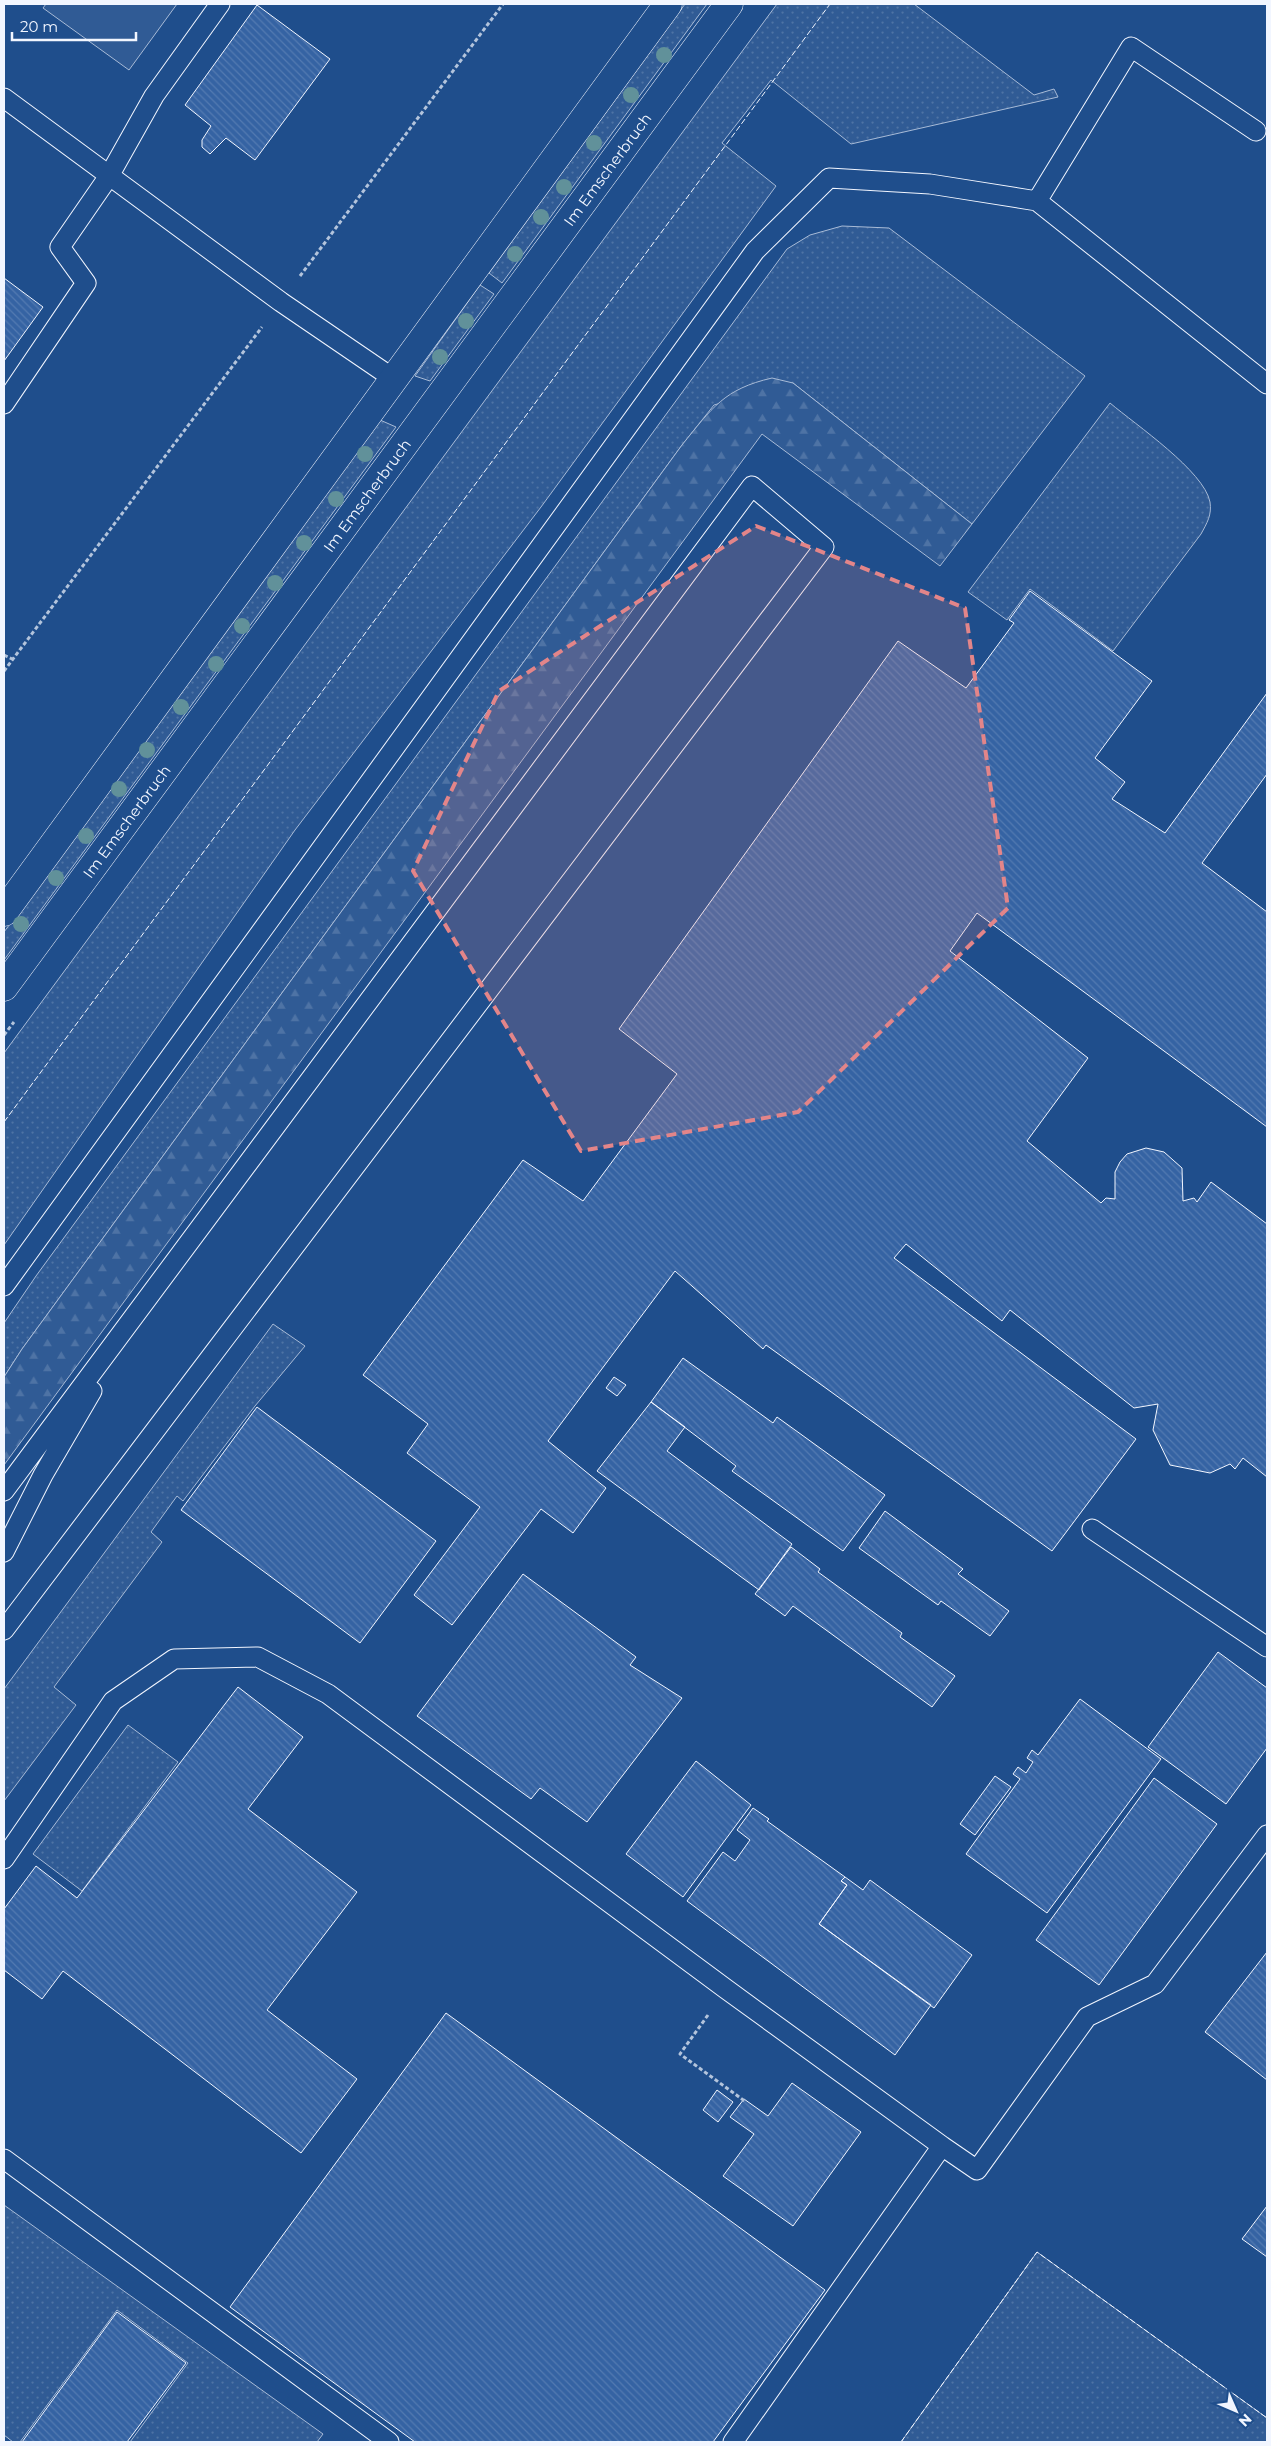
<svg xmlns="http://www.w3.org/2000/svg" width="1271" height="2446" viewBox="0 0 1271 2446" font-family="Montserrat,sans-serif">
<defs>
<pattern id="grass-dots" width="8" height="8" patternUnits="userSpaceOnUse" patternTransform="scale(1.25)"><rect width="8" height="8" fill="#305b95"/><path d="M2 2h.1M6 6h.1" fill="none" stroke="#4e73a5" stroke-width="1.8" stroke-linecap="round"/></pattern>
<pattern id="forest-firs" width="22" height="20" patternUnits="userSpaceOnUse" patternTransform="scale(1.25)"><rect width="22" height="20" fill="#305b95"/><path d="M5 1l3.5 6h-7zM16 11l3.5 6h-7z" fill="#4e73a5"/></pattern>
<pattern id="building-back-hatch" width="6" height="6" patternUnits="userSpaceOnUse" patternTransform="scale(1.25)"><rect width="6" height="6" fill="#3563a3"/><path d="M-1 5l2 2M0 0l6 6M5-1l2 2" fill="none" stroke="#537ab1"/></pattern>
</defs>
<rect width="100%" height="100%" fill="#1f4e8c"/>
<path fill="url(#grass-dots)" stroke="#a8bbd7" d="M685,4H707L502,283L489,273Z
M777,4H914L1034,95L1054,89L1058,97L851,144L771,80L722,143L776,186L541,507L295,830L4,1245V1053Z
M842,226L889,228L1085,376L972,524L793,383L714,405L682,445L22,1349L4,1377V1323L36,1276L787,249L810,235Z
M480,285L494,294L430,381L415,376Z
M1110,403C1136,425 1204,471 1210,502C1212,515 1207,523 1201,534L1113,651L1030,589L1007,620L968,592Z
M380,420L396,427L4,960V932Z
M273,1324L305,1346L255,1406L183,1501L177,1496L151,1532L162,1542L54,1687L76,1705L4,1801V1689Z
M128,1725L178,1762L82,1891L33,1854Z
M4,2205L323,2434L317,2442H130L188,2363L117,2310L20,2442H13L4,2435Z
M1037,2252L1267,2418V2442H901Z"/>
<path fill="url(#forest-firs)" stroke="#a8bbd7" d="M772,378L793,383L972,524L940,566L762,434L4,1465V1377L22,1349L682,445C712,408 724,389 772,378Z"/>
<path fill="#305b95" stroke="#a8bbd7" d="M46,4H177L129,70L43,8Z"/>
<path fill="url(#building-back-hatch)" stroke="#f2f6ff" d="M257,5L330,59L255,160L226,138L210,154L202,147V140L211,126L185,105Z
M4,278L43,307L4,361Z
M1030,591L1152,681L1095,758L1125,782L1112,799L1165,833L1267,693V774L1202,863L1267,912V1127L977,913L950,951L1088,1058L1027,1141L1101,1203L1106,1198L1115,1199V1172L1120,1162L1127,1154L1146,1148L1164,1152L1182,1168L1183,1201L1194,1198L1197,1202L1211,1182L1267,1224V1477L1243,1458L1235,1469L1230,1464L1210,1473L1170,1465L1153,1430L1158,1404L1134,1408L1010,1310L1002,1321L906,1244L894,1258L1136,1439L1052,1551L766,1345L763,1349L675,1271L548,1441L606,1488L573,1533L541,1509L452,1625L414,1595L480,1507L407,1453L428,1424L363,1375L523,1160L583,1201L677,1074L619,1029L898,641L966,688L1014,623L1009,620Z
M683,1358L773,1423L777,1417L885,1495L843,1551L732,1471L736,1466L651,1402Z
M614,1377L626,1385L617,1396L606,1388Z
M651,1402L685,1427L667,1451L792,1544L759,1590L597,1471Z
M257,1407L436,1541L360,1643L181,1510Z
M885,1511L963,1569L958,1574L1009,1611L990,1636L941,1601L938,1605L859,1548Z
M791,1547L820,1569L818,1572L902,1633L900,1637L955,1676L932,1707L793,1606L785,1616L755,1594Z
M523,1574L636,1657L630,1665L682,1698L587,1822L540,1788L531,1799L417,1716Z
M1218,1652L1267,1688V1748L1226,1804L1148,1747Z
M238,1687L303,1737L248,1809L357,1892L267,2010L357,2079L301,2153L63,1971L42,1999L4,1970V1909L36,1866L77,1898Z
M1080,1699L1161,1759L1047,1913L966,1854L1020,1779L1013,1774L1018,1767L1026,1773L1033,1762L1027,1758L1032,1750L1038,1755Z
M696,1761L751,1805L683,1897L626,1854Z
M995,1776L1011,1787L975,1835L960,1824Z
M1154,1778L1217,1824L1099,1985L1036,1940Z
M753,1808L769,1819L767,1821L845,1877L841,1881L847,1885L819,1924L931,2005L895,2055L687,1901L723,1852L735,1861L750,1840L737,1830Z
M845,1877L863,1890L870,1880L972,1955L934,2008L819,1924L847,1885L841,1881Z
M1267,1952V2080L1205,2032Z
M446,2013L825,2290L713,2442H415L230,2307Z
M792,2083L861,2132L793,2226L723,2176L754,2134L730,2117L744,2099L768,2116Z
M717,2090L733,2102L718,2122L703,2110Z
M1267,2206V2257L1242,2239Z
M117,2312L186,2363L127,2442H22Z"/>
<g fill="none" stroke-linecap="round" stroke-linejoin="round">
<g stroke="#f2f6ff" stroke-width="21">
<path id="lane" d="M4,98L281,302L394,379
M1037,201L1131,47L1256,131
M4,404L86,283L60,247L109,176L154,96L220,4
M4,1286L755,251L829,178L930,184L1037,201L1267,384
M4,1491L752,486L824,547L4,1630
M1092,1529L1267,1647
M4,1552L43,1475L92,1391
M4,1859L113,1701L174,1659L258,1657L328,1694L726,1989L942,2146
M4,2159L389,2442
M733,2442L942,2146L977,2170L1087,2017L1155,1984L1267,1835"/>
</g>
<g stroke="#f2f6ff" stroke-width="29">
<g id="secondary">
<path d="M4,912L668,4"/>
<path id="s1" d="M4,987L729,4"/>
</g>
</g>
<path stroke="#b3c4dc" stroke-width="3" stroke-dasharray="4 2.5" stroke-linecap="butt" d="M300,276L503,4
M4,655L12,659
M4,671L262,327
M4,1035L14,1022
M708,2015L680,2054L746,2102"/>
<use href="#lane" stroke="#1f4e8c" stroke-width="19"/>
<use href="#secondary" stroke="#1f4e8c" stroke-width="28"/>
<path stroke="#f2f6ff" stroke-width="1" stroke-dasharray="6 2.5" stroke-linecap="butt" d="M4,1122L830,4
M901,2442L1037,2252L1267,2418"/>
</g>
<g fill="#61919a">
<circle cx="664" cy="55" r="8"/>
<circle cx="631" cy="95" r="8"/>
<circle cx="594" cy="143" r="8"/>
<circle cx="564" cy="187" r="8"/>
<circle cx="541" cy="217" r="8"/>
<circle cx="515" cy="254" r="8"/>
<circle cx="466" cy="321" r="8"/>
<circle cx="440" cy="357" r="8"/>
<circle cx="365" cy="454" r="8"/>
<circle cx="336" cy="499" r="8"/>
<circle cx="304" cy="543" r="8"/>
<circle cx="275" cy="583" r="8"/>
<circle cx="242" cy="626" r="8"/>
<circle cx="216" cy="664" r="8"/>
<circle cx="181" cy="707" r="8"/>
<circle cx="147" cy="750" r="8"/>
<circle cx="119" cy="789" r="8"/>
<circle cx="86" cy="836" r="8"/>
<circle cx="56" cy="878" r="8"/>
<circle cx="21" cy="924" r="8"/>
</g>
<path fill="#e38589" fill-opacity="0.2" stroke="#e38589" stroke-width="4" stroke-dasharray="10 6" stroke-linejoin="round" d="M756,526L965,608L1008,908L798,1112L581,1151L413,871L499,691Z"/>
<g text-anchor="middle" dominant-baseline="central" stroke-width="4" stroke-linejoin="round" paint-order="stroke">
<g font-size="15" fill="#f2f6ff" stroke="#1f4e8c">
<text stroke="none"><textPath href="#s1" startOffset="1016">Im Emscherbruch</textPath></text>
<text stroke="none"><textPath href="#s1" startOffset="611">Im Emscherbruch</textPath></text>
<text stroke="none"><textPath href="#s1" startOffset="206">Im Emscherbruch</textPath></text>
</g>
</g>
<rect width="1271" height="2446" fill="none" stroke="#f2f6ff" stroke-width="10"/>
<g transform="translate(1236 2411) rotate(135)" stroke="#1f4e8c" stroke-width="4" paint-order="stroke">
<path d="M0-4L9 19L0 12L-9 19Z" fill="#f2f6ff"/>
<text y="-8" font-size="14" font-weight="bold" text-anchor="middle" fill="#f2f6ff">N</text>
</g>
<path d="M12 32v8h124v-8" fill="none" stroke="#f2f6ff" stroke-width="2.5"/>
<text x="20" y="32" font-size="15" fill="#f2f6ff" stroke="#1f4e8c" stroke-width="4" paint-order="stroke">20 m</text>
</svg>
